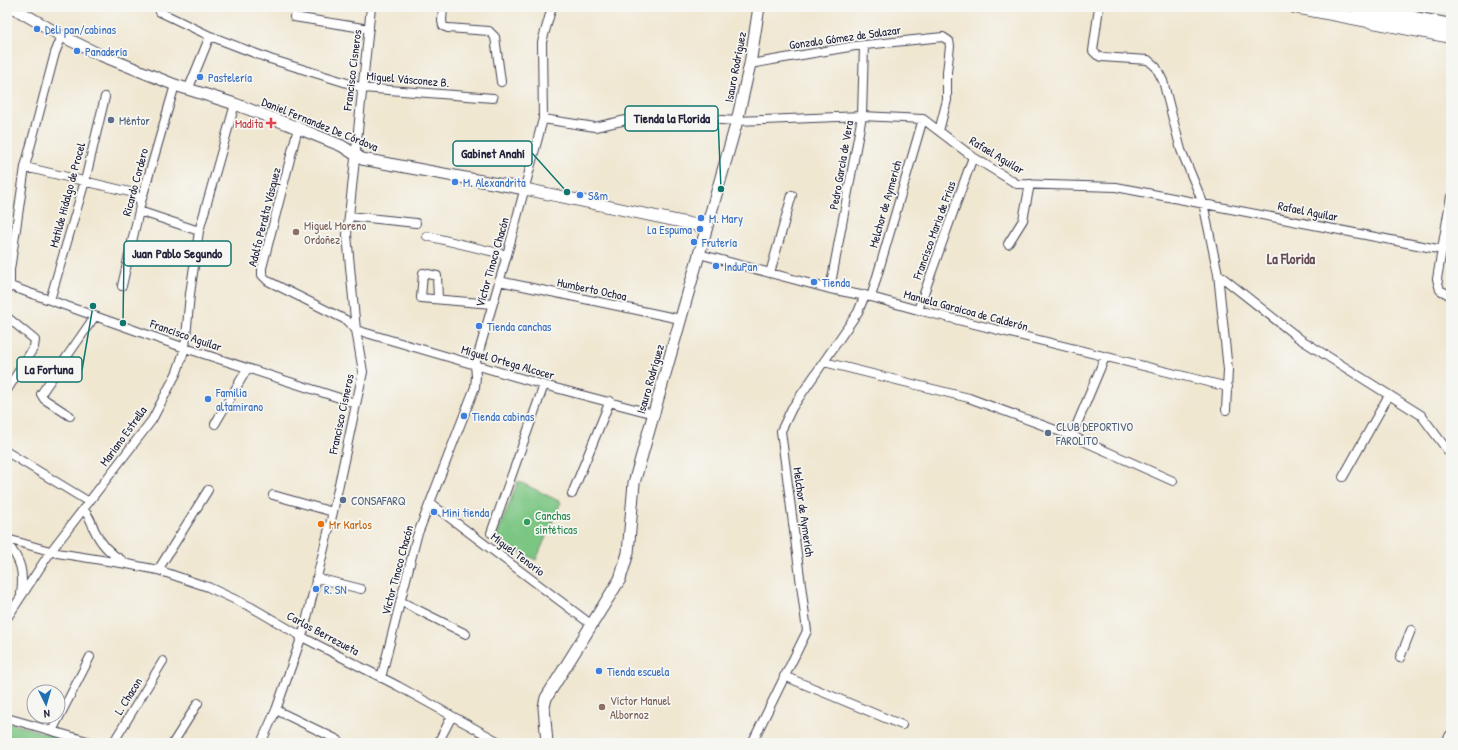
<svg xmlns="http://www.w3.org/2000/svg" width="1458" height="750" viewBox="0 0 1458 750" font-family="'Patrick Hand',sans-serif">
<rect width="100%" height="100%" fill="#f6f6f2"/>
<filter id="ink" filterUnits="userSpaceOnUse"><feTurbulence type="fractalNoise" baseFrequency=".025" numOctaves="2"/><feDisplacementMap in="SourceGraphic" scale="8" xChannelSelector="R" yChannelSelector="G"/><feConvolveMatrix kernelMatrix="1 2 1 2 8 2 1 2 1" color-interpolation-filters="sRGB"/></filter>
<filter id="wash" filterUnits="userSpaceOnUse"><feTurbulence type="fractalNoise" baseFrequency=".012" numOctaves="4" result="noise"/><feDisplacementMap in="SourceGraphic" scale="16" xChannelSelector="R" yChannelSelector="G"/><feGaussianBlur stdDeviation="0.9" result="paint"/><feColorMatrix in="noise" values="0 0 0 0 0 0 0 0 0 0 0 0 0 0 0 0 0 1.4 0 .05"/><feComposite in="paint" operator="in"/></filter>
<g filter="url(#wash)">
<rect width="100%" height="100%" fill="#f0e7d1"/>
<path fill="#7cc683" stroke="#4f745f" d="M518,481L561,502L536,560L495,541Z
M7,722L77,743H7Z"/>
</g>
<g filter="url(#ink)">
<g fill="none" stroke-linecap="round" stroke-linejoin="round">
<g stroke="#414052" stroke-width="10">
<path id="street" d="M443,7L442,21L443,26L448,28L489,31L495,37L501,82
M1099,7L1093,51L1097,55L1101,57L1148,60L1156,67L1163,81L1181,150L1203,203L1218,274L1228,370L1226,410
M1410,7L1411,18
M160,12L210,36L270,59L363,88L493,98
M294,17L369,29
M750,64L855,46L943,37L949,41L950,46L947,72V100L939,131
M188,90L210,36
M543,119L595,127L644,116H660L737,121L862,116L923,119L973,157L1017,184L1116,187L1443,250
M298,128L262,268V275L268,281L346,320L356,330L544,385L654,414
M25,167L134,193L141,202
M1451,196L1437,279L1440,290L1451,296
M139,211L199,231
M349,216L416,223
M427,236L507,255
M1008,244L1023,220L1030,184
M699,254L830,289L871,297L918,310L1228,387
M770,273L792,195
M1218,274L1300,339L1421,415L1451,455
M499,281L680,319
M10,286L185,348L355,403
M122,286L141,202L175,85
M830,289L862,116L864,45
M7,291L10,286V270L25,167L55,53L62,36
M871,297L923,119
M438,299L437,276L423,273L421,298L492,304
M50,300L85,181L105,97
M918,310L973,157
M7,317L35,340L34,347L7,390
M824,362L969,398L1072,436L1173,481
M70,416L44,399L41,394L95,316
M215,424L247,369
M1072,436L1105,357
M7,452L89,502
M1343,477L1389,395
M572,494L610,401
M273,495L333,512
M430,503L592,625
M83,509C89,515 91,521 94,529C100,543 109,553 123,561
M491,533L544,385
M7,539L57,553L127,564L158,570L208,587L251,607L306,639L398,686L501,743
M7,543C21,561 24,571 21,594
M158,570L208,490
M317,578L361,589
M400,601L466,634
M7,618L51,551L152,420L177,372L185,348L190,294L199,231L235,104
M1400,658L1411,630
M784,676L902,725
M381,678L417,536L475,387L476,376L475,365L507,255L543,119L542,42L552,7
M276,710L338,740
M7,718L94,743
M52,731L90,657
M113,743L163,661
M173,743L198,703
M261,743L276,710L304,630L333,512L363,372L356,330L347,235L371,7
M438,743L452,716
M752,743L807,631L781,431L792,408L858,312L865,295"/>
</g>
<g stroke="#414052" stroke-width="13">
<path id="secondary" d="M12,7L62,36L98,54L175,85L235,104L298,128L342,146L362,159L525,189L706,227
M547,743L544,707L546,698L620,579L628,553L634,483L737,121L750,64L759,7
M1447,743L1451,736"/>
</g>
<g stroke="#414052" stroke-width="14">
<path id="primary" d="M1295,7L1451,37
M1356,7L1451,25"/>
</g>
<use href="#street" stroke="#fff" stroke-width="8"/>
<use href="#secondary" stroke="#fff" stroke-width="11"/>
<use href="#primary" stroke="#fff" stroke-width="12"/>
</g>
</g>
<g fill="#3f7fe0" stroke="#f6f6f2" stroke-width="1.5">
<circle cx="37" cy="29" r="4"/>
<circle cx="77" cy="51" r="4"/>
<circle cx="200" cy="77" r="4"/>
<circle cx="455" cy="182" r="4"/>
<circle cx="580" cy="195" r="4"/>
<circle cx="701" cy="218" r="4"/>
<circle cx="700" cy="229" r="4"/>
<circle cx="694" cy="242" r="4"/>
<circle cx="716" cy="266" r="4"/>
<circle cx="814" cy="282" r="4"/>
<circle cx="479" cy="326" r="4"/>
<circle cx="208" cy="399" r="4"/>
<circle cx="464" cy="416" r="4"/>
<circle cx="434" cy="512" r="4"/>
<circle cx="316" cy="589" r="4"/>
<circle cx="599" cy="671" r="4"/>
</g>
<g fill="#5c6f8a" stroke="#f6f6f2" stroke-width="1.5">
<circle cx="111" cy="120" r="4"/>
<circle cx="1048" cy="433" r="4"/>
<circle cx="343" cy="500" r="4"/>
</g>
<path fill="#e0444e" stroke="#f6f6f2" stroke-width="1.5" d="M269 117h4v4h4v4h-4v4h-4v-4h-4v-4h4z"/>
<g fill="#8d6e63" stroke="#f6f6f2" stroke-width="1.5">
<circle cx="296" cy="232" r="4"/>
<circle cx="602" cy="707" r="4"/>
</g>
<circle fill="#2e9e5b" stroke="#f6f6f2" stroke-width="1.5" cx="527" cy="522" r="4"/>
<circle fill="#e8710a" stroke="#f6f6f2" stroke-width="1.5" cx="321" cy="524" r="4"/>
<g text-anchor="middle" dominant-baseline="central" stroke-width="3.5" stroke-linejoin="round" paint-order="stroke">
<g font-size="12" fill="#366cbe" stroke="#f6f6f2" text-anchor="start">
<text x="45" y="29">Deli pan/cabinas</text>
<text x="85" y="51">Panadería</text>
<text x="208" y="77">Pastelería</text>
<text x="463" y="182">M. Alexandrita</text>
<text x="588" y="195">S&amp;m</text>
<text x="709" y="218">M. Mary</text>
<text x="692" y="229" text-anchor="end">La Espuma</text>
<text x="702" y="242">Frutería</text>
<text x="724" y="266">InduPan</text>
<text x="822" y="282">Tienda</text>
<text x="487" y="326">Tienda canchas</text>
<text x="216" y="392">Familia<tspan x="216" dy="14">altamirano</tspan></text>
<text x="472" y="416">Tienda cabinas</text>
<text x="442" y="512">Mini tienda</text>
<text x="324" y="589">R. SN</text>
<text x="607" y="671">Tienda escuela</text>
</g>
<g font-size="12" fill="#22223b" stroke="#f6f6f2">
<text transform="translate(845 37) rotate(-8)">Gonzalo Gómez de Salazar</text>
<text transform="translate(735 67) rotate(-79)">Isauro Rodríguez</text>
<text transform="translate(352 70) rotate(-83)">Francisco Cisneros</text>
<text transform="translate(408 79) rotate(5)">Miguel Vásconez B.</text>
<text transform="translate(320 124) rotate(22)">Daniel Fernandez De Córdova</text>
<text transform="translate(997 155) rotate(31)">Rafael Aguilar</text>
<text transform="translate(841 165) rotate(-80)">Pedro Garcia de Vera</text>
<text transform="translate(135 182) rotate(-75)">Ricardo Cordero</text>
<text transform="translate(67 195) rotate(-75)">Matilde Hidalgo de Procel</text>
<text transform="translate(885 204) rotate(-74)">Melchor de Aymerich</text>
<text transform="translate(1308 211) rotate(11)">Rafael Aguilar</text>
<text transform="translate(264 217) rotate(-76)">Adolfo Peralta Vásquez</text>
<text transform="translate(934 230) rotate(-70)">Francisco Maria de Frias</text>
<text transform="translate(492 262) rotate(-74)">Víctor Tinoco Chacón</text>
<text transform="translate(592 289) rotate(12)">Humberto Ochoa</text>
<text transform="translate(966 310) rotate(15)">Manuela Garaicoa de Calderón</text>
<text transform="translate(186 335) rotate(19)">Francisco Aguilar</text>
<text transform="translate(508 362) rotate(16)">Miguel Ortega Alcocer</text>
<text transform="translate(650 379) rotate(-74)">Isauro Rodríguez</text>
<text transform="translate(341 414) rotate(-78)">Francisco Cisneros</text>
<text transform="translate(123 436) rotate(-54)">Mariano Estrella</text>
<text transform="translate(804 512) rotate(82)">Melchor de Aymerich</text>
<text transform="translate(518 554) rotate(37)">Miguel Tenorio</text>
<text transform="translate(397 570) rotate(-75)">Víctor Tinoco Chacón</text>
<text transform="translate(323 633) rotate(28)">Carlos Berrezueta</text>
<text transform="translate(128 696) rotate(-58)">L. Chacon</text>
</g>
<g font-size="12" fill="#4e5e75" stroke="#f6f6f2" text-anchor="start">
<text x="119" y="120">Méntor</text>
<text x="1056" y="426">CLUB DEPORTIVO<tspan x="1056" dy="14">FAROLITO</tspan></text>
<text x="351" y="500">CONSAFARQ</text>
</g>
<g font-size="12" fill="#be3a42" stroke="#f6f6f2" text-anchor="end">
<text x="263" y="123">Madita</text>
</g>
<g font-size="12" fill="#785e54" stroke="#f6f6f2" text-anchor="start">
<text x="304" y="225">Miguel Moreno<tspan x="304" dy="14">Ordoñez</tspan></text>
<text x="610" y="700">Víctor Manuel<tspan x="610" dy="14">Albornoz</tspan></text>
</g>
<g font-size="12" fill="#27864d" stroke="#f6f6f2" text-anchor="start">
<text x="535" y="515">Canchas<tspan x="535" dy="14">sintéticas</tspan></text>
</g>
<g font-size="12" fill="#c56008" stroke="#f6f6f2" text-anchor="start">
<text x="329" y="524">Mr Karlos</text>
</g>
<g font-size="14" font-weight="bold" fill="#674d56" stroke="#f6f6f2">
<text x="1291" y="258">La Florida</text>
</g>
</g>
<path fill="none" stroke="#0f766e" stroke-width="1.5" d="M721 189L718 119M567 192L532 153M123 323L124 254M93 306L82 370"/>
<g fill="#0f766e" stroke="#f6f6f2" stroke-width="1.5">
<circle cx="721" cy="189" r="4"/>
<circle cx="567" cy="192" r="4"/>
<circle cx="123" cy="323" r="4"/>
<circle cx="93" cy="306" r="4"/>
</g>
<g fill="#f6f6f2" stroke="#0f766e" stroke-width="1.5">
<rect x="625" y="106" width="93" height="25" rx="4"/>
<rect x="453" y="141" width="79" height="25" rx="4"/>
<rect x="124" y="241" width="107" height="25" rx="4"/>
<rect x="17" y="357" width="65" height="25" rx="4"/>
</g>
<g font-size="13" text-anchor="middle" font-weight="bold" fill="#22223b">
<text x="672" y="123">Tienda la Florida</text>
<text x="493" y="158">Gabinet Anahí</text>
<text x="177" y="258">Juan Pablo Segundo</text>
<text x="49" y="374">La Fortuna</text>
</g>
<rect width="1458" height="750" fill="none" stroke="#f6f6f2" stroke-width="24"/>
<g transform="translate(46 704) rotate(175)"><circle r="19" fill="#f6f6f2" stroke="#a1a1a9"/>
<path d="M0-3L7 15L0 10L-7 15Z" fill="#1f6fb2"/>
<text y="-6" font-size="11" font-weight="bold" text-anchor="middle" fill="#22223b">N</text>
</g>
</svg>
